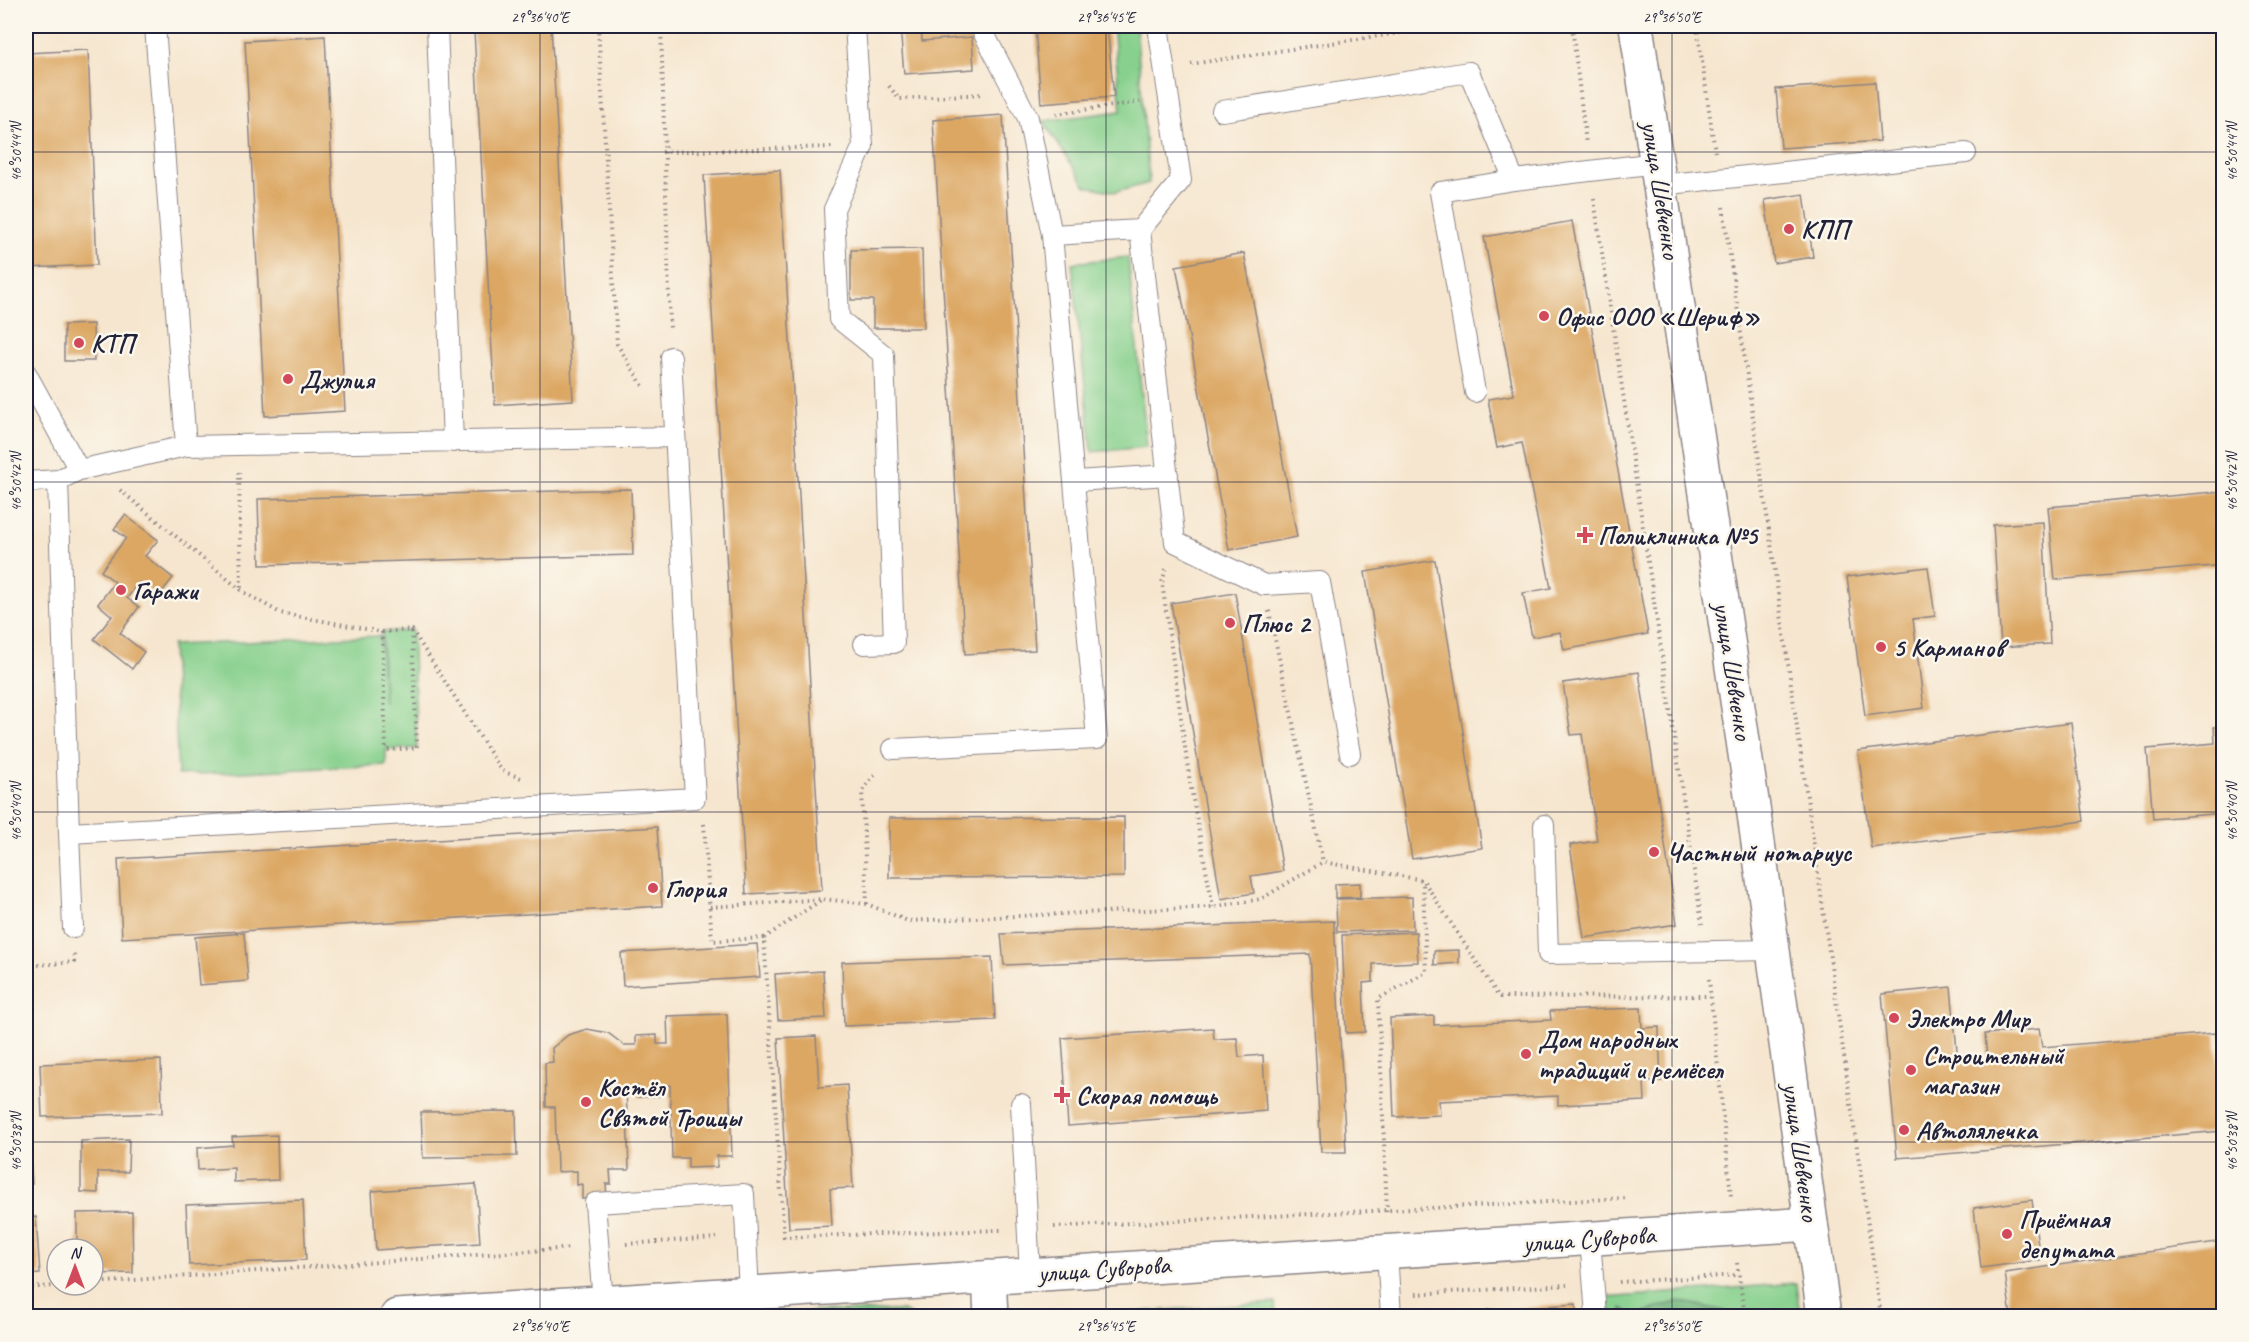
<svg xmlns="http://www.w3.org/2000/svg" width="2249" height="1342" viewBox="0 0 2249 1342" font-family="Caveat,sans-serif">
<rect width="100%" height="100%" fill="#fbf7ec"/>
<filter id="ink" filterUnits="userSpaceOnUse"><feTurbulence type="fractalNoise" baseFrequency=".0167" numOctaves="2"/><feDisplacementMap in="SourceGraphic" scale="12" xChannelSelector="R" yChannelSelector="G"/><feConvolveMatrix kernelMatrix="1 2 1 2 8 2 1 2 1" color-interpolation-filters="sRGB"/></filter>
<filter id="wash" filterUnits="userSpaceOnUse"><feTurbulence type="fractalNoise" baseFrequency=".008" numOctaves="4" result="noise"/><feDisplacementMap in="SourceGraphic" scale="24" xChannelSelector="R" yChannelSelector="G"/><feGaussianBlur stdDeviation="1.35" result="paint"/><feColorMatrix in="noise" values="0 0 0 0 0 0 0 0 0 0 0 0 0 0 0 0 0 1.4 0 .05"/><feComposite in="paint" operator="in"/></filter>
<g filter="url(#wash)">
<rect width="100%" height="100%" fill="#f6e6cf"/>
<path fill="#87d08d" stroke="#547964" stroke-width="1.5" d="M1113,26H1136L1149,183L1116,192L1086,186L1043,121L1121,111Z
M1128,257L1147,447L1092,452L1072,263Z
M412,630L417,748L386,750V765L178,775L172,645L380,636L384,703L382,632Z
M1796,1283L1800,1316H1606L1605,1298Z
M1275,1303L1276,1316H1074Z
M903,1311L913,1316H745V1312Z"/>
<path fill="#6db278" stroke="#486a5a" stroke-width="1.5" d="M1679,1301L1729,1312L1726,1316H1622V1308L1637,1315Z"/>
<g id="blocks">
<path fill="#dca764" d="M551,26L573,400L495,405L474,31Z
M790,26H821L822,28L790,30Z
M900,26H921L922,41L972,37L974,69L904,74Z
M1035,26H1107L1114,97L1041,103Z
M325,36L345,411L265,416L245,41Z
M88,50L97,265L26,268V53Z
M1875,82L1880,141L1781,148L1776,89Z
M1003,115L1035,650L965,654L933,120Z
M780,170L822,890L746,894L704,175Z
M1804,194L1813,257L1774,263L1765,200Z
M1572,221L1648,634L1564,650L1560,632L1532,637L1523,593L1551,588L1522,443L1497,448L1488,399L1514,395L1484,237Z
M922,249L924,328H873V300H851V250Z
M1244,253L1297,537L1229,550L1176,266Z
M93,324L94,361H64V325Z
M631,489L633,555L260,565L258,499Z
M2224,491V565L2055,580L2048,507Z
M125,515L158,540L145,556L173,578L158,597L139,582L127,598L139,607L120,633L144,652L132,669L94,639L112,616L98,604L115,582L101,571L126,538L114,529Z
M2043,522L2050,644L2001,647L1993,525Z
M1435,560L1482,848L1412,859L1365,572Z
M1928,567L1935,616L1913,619L1924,708L1865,716L1847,577Z
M1235,593L1283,871L1251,876L1254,893L1221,899L1171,603Z
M1639,672L1677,924L1584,938L1570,845L1597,841L1582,734L1571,735L1563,683Z
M2071,723L2084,821L1871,848L1858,751Z
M2214,727H2224V813L2153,819L2147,749L2215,743Z
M1124,817V877L889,878V818Z
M657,827L662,906L122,938L118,859Z
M1360,883V897L1335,898V884Z
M1412,897L1413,930L1337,932L1336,899Z
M1334,921L1346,1152H1321L1310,954L1004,965L1001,934Z
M1416,932L1418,962L1373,964V982L1363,983L1365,1032L1346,1033L1342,935Z
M244,933L248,981L199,985L195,937Z
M757,944L760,977L623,986L621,953Z
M1459,950V963L1434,965V951Z
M992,957L995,1020L844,1026L842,962Z
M823,971L826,1018L778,1020L775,974Z
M1951,987L1958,1061L1987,1058L1985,1034L2039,1029L2042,1047L2216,1033L2223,1131L1897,1158L1882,994Z
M1641,1008L1642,1028L1659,1027V1033L1661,1081L1644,1082L1645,1101L1558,1105V1096L1439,1101L1440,1115L1394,1117L1390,1018L1434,1016V1025L1551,1020L1550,1011Z
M727,1014L732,1156H717V1167L688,1168V1158H672L670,1085L658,1086L659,1096L638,1097V1086L626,1087L629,1170H610L611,1184H606L607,1198L582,1199V1184L577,1185V1171L557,1172L555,1107H546L545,1063L553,1062L552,1048L568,1035L587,1029L608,1033L624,1045H636V1036L657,1035V1044H668L667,1016Z
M1213,1028L1214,1039L1237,1038L1239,1057L1263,1055L1266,1111L1068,1126L1062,1038Z
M816,1036L819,1087L847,1085L853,1188L830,1189L832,1226L789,1228L778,1038Z
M161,1060L162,1113L42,1117L40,1064Z
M516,1111L517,1156L423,1158L421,1112Z
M277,1135L278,1180L234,1182V1168L198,1170L197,1148L233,1145L232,1137Z
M129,1139L128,1172H98V1193L81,1192V1141Z
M26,1146H29L32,1184L26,1185Z
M476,1184L480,1243L376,1250L372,1191Z
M303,1200L306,1260L189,1265L186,1205Z
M2032,1200L2040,1260L1981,1268L1974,1208Z
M132,1212L133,1273L93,1274V1249H77V1213Z
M36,1217L40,1274L26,1275V1218Z
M2222,1241L2224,1316H2011L2005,1273Z
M1576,1304L1577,1316H1487V1310Z"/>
</g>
</g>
<g filter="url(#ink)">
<use href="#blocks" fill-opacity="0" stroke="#8c8485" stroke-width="1.5"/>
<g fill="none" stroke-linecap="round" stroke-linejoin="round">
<g stroke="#8c8485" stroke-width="22">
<path id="lane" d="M155,26L186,446L675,437
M437,26L453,442
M855,26L863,146L834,209L839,319L884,355L894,643L864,644
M1222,111L1469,72L1514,180
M1660,185L1966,153
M1140,230L1175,542L1264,585L1320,582L1350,754
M1052,235L1140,230L1181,180L1158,26
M26,373L79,470
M1475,392L1440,192L1514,180L1657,163
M186,446L79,470L58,480L69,833L695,798L671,357
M1076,481L1168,475
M26,482L58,480
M893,749L1097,739L1052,235L1028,118L980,26
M1544,825L1548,954L1773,950
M69,833L73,928
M1021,1104L1030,1274
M1590,1238L1596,1316
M1387,1252L1391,1316
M716,1295L718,1316
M603,1303L595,1203L744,1194L749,1293"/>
</g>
<g stroke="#8c8485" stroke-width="36">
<path id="street" d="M989,1277L991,1316
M397,1316L1811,1224"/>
</g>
<g stroke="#8c8485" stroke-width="36">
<path id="highway" d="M1636,26L1754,814L1824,1316"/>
</g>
<path stroke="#8c8485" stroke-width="4" stroke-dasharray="1.5 4.5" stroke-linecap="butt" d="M598,26L617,344L643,386
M661,26L670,329
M1572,26L1586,144
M1697,26L1715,152
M1191,64L1446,26
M889,86L899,99L983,94
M1056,114L1140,102
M662,152L832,147
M1594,199L1702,924
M1723,207L1881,1316
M239,472L241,590
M120,490L242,591L280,613L382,632L412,630L502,771L521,778
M1166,569L1162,582L1190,783L1213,907
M1269,611L1323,862
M382,632L386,750L417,748L412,631
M704,824L712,941L764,938L784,1237L1001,1230
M685,893L709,891
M867,904L862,791L877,772
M710,907L823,899L867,904L908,921L1213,907L1261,899L1323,862L1423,880L1499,997L1710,996
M764,938L821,900
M26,966L74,962V954
M1709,979L1731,1196
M1387,1212L1378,999L1426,972L1423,881
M1054,1227L1628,1198
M626,1244L717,1238
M1737,1263L1745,1316
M1619,1282L1739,1275
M93,1283L571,1248
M26,1288L67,1285
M1416,1294L1567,1285"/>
<use href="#lane" stroke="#fff" stroke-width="20"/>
<use href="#street" stroke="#fff" stroke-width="33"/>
<use href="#highway" stroke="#fff" stroke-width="33"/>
</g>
</g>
<path fill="none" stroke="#22223b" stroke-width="1.5" stroke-opacity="0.45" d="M540,26V1316M1106,26V1316M1672,26V1316M26,152H2224M26,482H2224M26,812H2224M26,1142H2224"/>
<g fill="#d1495b" stroke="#fbf7ec" stroke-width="2">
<circle cx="1789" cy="229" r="6"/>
<circle cx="1544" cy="316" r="6"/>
<circle cx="79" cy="343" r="6"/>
<circle cx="288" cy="379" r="6"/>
<path d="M1582 526h6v6h6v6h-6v6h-6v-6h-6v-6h6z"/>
<circle cx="121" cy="590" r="6"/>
<circle cx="1230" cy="623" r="6"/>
<circle cx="1881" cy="647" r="6"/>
<circle cx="1654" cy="852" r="6"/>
<circle cx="653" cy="888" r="6"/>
<circle cx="1894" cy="1018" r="6"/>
<circle cx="1526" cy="1054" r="6"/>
<circle cx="1911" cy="1070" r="6"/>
<path d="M1059 1086h6v6h6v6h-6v6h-6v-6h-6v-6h6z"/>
<circle cx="586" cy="1102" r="6"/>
<circle cx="1904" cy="1130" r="6"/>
<circle cx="2007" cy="1234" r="6"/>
</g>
<g text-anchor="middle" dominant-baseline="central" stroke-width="5" stroke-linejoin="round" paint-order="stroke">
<g font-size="26" fill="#22223b" stroke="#fbf7ec">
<text transform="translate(1661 190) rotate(81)">улица Шевченко</text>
<text transform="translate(1733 671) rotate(81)">улица Шевченко</text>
<text transform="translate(1801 1152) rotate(82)">улица Шевченко</text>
<text transform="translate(1589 1239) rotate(-4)">улица Суворова</text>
<text transform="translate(1104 1269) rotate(-4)">улица Суворова</text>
</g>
<g font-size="26" font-weight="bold" fill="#22223b" stroke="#fbf7ec" text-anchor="start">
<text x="1801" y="229">КПП</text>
<text x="1556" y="316">Офис ООО «Шериф»</text>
<text x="91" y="343">КТП</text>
<text x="300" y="379">Джулия</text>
<text x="1598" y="535">Поликлиника №5</text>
<text x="133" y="590">Гаражи</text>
<text x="1242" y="623">Плюс 2</text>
<text x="1893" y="647">5 Карманов</text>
<text x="1666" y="852">Частный нотариус</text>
<text x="665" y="888">Глория</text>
<text x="1906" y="1018">Электро Мир</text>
<text x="1538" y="1039">Дом народных<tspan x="1538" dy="30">традиций и ремёсел</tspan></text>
<text x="1923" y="1055">Строительный<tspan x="1923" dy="30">магазин</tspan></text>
<text x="598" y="1087">Костёл<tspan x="598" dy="30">Святой Троицы</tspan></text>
<text x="1076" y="1095">Скорая помощь</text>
<text x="1916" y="1130">Автолялечка</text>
<text x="2019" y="1219">Приёмная<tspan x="2019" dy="30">депутата</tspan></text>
</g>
</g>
<rect width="2249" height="1342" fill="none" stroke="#fbf7ec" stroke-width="66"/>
<g transform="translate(75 1267)"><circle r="28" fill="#fbf7ec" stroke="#a4a2a5" stroke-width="1.5"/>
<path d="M0-4.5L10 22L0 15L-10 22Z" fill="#d1495b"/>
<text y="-9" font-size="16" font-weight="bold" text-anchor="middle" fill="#22223b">N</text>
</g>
<rect x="33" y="33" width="2183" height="1276" fill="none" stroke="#22223b" stroke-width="2"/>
<g font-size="15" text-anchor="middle" fill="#22223b">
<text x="540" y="22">29°36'40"E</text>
<text x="1106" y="22">29°36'45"E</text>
<text x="1672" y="22">29°36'50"E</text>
<text transform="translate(16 152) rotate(-90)" y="5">46°50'44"N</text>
<text transform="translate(2232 152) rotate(-90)" y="5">46°50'44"N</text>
<text transform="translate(16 482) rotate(-90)" y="5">46°50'42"N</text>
<text transform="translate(2232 482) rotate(-90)" y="5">46°50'42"N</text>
<text transform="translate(16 812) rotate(-90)" y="5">46°50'40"N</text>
<text transform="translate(2232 812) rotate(-90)" y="5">46°50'40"N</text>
<text transform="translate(16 1142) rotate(-90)" y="5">46°50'38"N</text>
<text transform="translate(2232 1142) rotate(-90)" y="5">46°50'38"N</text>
<text x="540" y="1331">29°36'40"E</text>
<text x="1106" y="1331">29°36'45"E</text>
<text x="1672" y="1331">29°36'50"E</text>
</g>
</svg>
